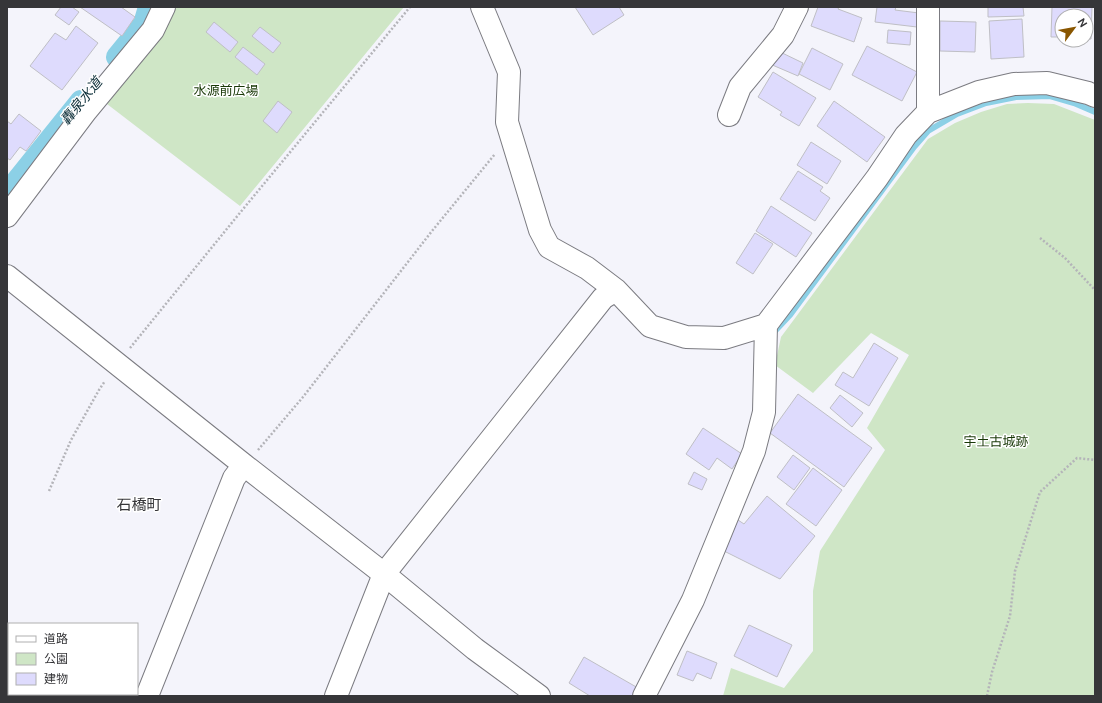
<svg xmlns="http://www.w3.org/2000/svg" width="1102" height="703" viewBox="0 0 1102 703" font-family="Ubuntu,'Noto Sans JP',sans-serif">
<rect width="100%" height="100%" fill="#f4f4fb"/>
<path fill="#cfe6c6" d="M173,7H404L240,206L107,104L163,33Z
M1028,103L1054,104L1095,120V696H723L731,668L784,688L813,651V591L820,551L885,450L867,428L909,355L871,333L813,393L775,365L781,337L928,139L955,123L981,112L1007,104Z"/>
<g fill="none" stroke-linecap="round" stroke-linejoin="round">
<path stroke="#8cd0e6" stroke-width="6" d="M770,333L775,331L790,315L914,147L928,131L957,114L986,103L1016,97L1050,96L1074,103L1095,112"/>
<path stroke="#8cd0e6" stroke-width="22" d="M117,57L144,24L149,7
M7,193L81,101"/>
</g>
<path fill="#dedbfd" stroke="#bfbfc5" d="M61,7H72L79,12L69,25L55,15Z
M80,7H121L135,17L122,36Z
M575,7H619L624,15L593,35Z
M818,7H839L838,9L862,18L854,42L811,26Z
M877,7H896L895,10L919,13L917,27L875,22Z
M988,7H1023L1024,16L988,17Z
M1052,7H1092L1091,39H1086V16H1062V37H1051Z
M1022,19L1024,57L991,59L989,21Z
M940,21L976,22L975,52L940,51Z
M214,22L238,42L230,52L206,32Z
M76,26L98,43L62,90L30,66L55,33L66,40Z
M260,27L281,43L273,53L252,36Z
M888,30L911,32L910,45L887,43Z
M867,46L917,72L902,101L852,75Z
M243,47L265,64L257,75L235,57Z
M812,48L843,64L830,90L799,74Z
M776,50L803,63L798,76L770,64Z
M773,72L816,98L799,126L780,115L782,112L758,97Z
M278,101L292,112L277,133L263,121Z
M834,101L885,137L867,162L817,126Z
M19,114L41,131L26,151L20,147L10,160L7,158V121L11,124Z
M811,142L841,161L827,184L797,165Z
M798,171L823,187L820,191L830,198L815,221L780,199Z
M771,206L812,233L796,257L756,231Z
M755,233L773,244L753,274L736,263Z
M874,343L898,358L869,406L835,385L843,372L853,378Z
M798,394L872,448L844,487L770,433Z
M840,395L863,413L852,427L830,408Z
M703,428L742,454L732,469L717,458L709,470L686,454Z
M793,455L810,468L794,490L777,477Z
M813,468L842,490L816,526L786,504Z
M694,472L707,479L702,490L688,484Z
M767,496L815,536L780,579L722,550L738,520L744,524Z
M749,625L792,645L777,677L734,656Z
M687,651L717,663L711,679L697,673L693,681L677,675Z
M584,657L638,688L633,696H590L569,683Z"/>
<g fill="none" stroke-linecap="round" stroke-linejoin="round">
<g stroke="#7b7b81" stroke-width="24">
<path id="street" d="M482,7L509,72L507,122L540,230L549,247L587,268L616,290L650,326L686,337L724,338L766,325
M928,7V112
M729,115L740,87L783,35L797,7
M7,216L86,111L153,30L164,7
M7,276L244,465L384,574L475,649L539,696
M147,696L234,478L244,465
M336,696L384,574L603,298L616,290
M644,696L693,600L754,451L764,412L766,325L877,178L906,135L928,112L979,92L1014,84L1047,83L1088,93L1095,96"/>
</g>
<path stroke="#b4b4b9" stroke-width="2.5" stroke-dasharray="2 2" stroke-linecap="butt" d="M1040,238L1065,258L1095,290
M130,348L239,214L410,7
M258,450L303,397L432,231L495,154
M49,491L71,440L99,390L105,381
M987,696L992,672L1010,616L1015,571L1040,492L1077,458L1095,460"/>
<use href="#street" stroke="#fff" stroke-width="22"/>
</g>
<g text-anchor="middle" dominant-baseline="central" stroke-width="3" stroke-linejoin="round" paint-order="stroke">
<g font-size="13" fill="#193907" stroke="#fff">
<text x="226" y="90">水源前広場</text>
<text x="996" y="441">宇土古城跡</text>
</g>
<g font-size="14" font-style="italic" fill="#0c2e38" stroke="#fff">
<text transform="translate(81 101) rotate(-51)">轟泉水道</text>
</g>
<g font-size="15" fill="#363639" stroke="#fff">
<text x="139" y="504">石橋町</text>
</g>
</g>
<rect width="1102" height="703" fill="none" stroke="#363639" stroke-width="16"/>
<rect x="8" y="623" width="130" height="72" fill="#ffffff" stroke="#afafb0"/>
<rect x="16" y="636" width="20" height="6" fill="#ffffff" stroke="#afafb0"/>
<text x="44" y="643" font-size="12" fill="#363639">道路</text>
<rect x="16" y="653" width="20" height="12" fill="#cfe6c6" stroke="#afafb0"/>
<text x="44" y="663" font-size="12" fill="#363639">公園</text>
<rect x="16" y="673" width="20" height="12" fill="#dedbfd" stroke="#afafb0"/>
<text x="44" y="683" font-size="12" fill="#363639">建物</text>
<g transform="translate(1074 28) rotate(58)"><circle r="19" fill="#ffffff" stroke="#afafb0"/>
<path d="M0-3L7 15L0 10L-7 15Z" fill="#895600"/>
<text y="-6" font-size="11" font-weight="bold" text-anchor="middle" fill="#363639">N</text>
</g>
</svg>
